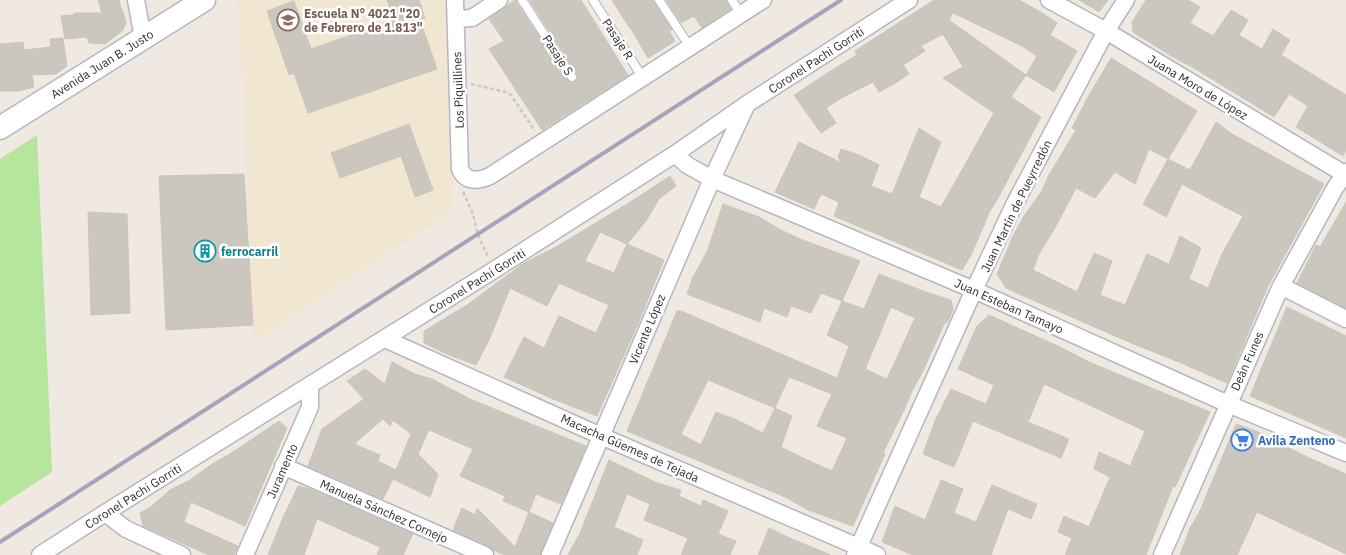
<svg xmlns="http://www.w3.org/2000/svg" width="1346" height="555" viewBox="0 0 1346 555" font-family="'IBM Plex Sans',sans-serif">
<rect width="100%" height="100%" fill="#efe9e1"/>
<path fill="#f0e6d1" d="M238,0H445L454,211L254,342Z"/>
<path fill="#b6e59e" d="M37,135L52,472L0,506V159Z"/>
<path fill="#cbc7bf" stroke="#cbc5ba" fill-rule="evenodd" d="M98,0H119L121,9H122L126,22L123,30L105,44L89,43L87,37L65,39L61,16L74,15V13H102Z
M387,0H419L425,18L420,20L437,69L308,113L294,73L289,75L267,11L294,1L311,49L394,20Z
M515,0H516L517,3L569,82L573,83L575,81L578,77L577,74L529,0H581L628,75L542,130L489,49L504,41L489,19Z
M612,0H653L672,30L669,31L675,41L648,58L630,27H629Z
M666,0H726L731,9L702,28L694,16L681,23Z
M934,0H1019L1039,11L1057,23L1050,35L1077,51L1054,92L1026,75L1011,97L1041,117L998,198L990,211L971,255L962,270L834,216L839,202L821,194L814,209L775,192L799,142L842,163L838,157L841,149L859,155L879,165L871,186L892,194L919,128L941,142L919,197L941,207L994,113L943,78L963,67L943,34L921,46L925,51L903,65L909,74L894,84L879,92L873,82L843,97L826,108L836,123L821,133L794,95L829,72L857,55L855,51ZM953,13L1022,46L1037,56L1026,75L949,20Z
M1079,0H1108L1099,12Z
M1146,0H1188L1200,7L1190,23L1213,36L1231,10L1248,20L1239,35L1262,49L1273,29L1290,40L1281,55L1346,95V150L1343,156L1296,127L1308,106L1289,94L1274,117L1194,68L1173,57L1133,32L1132,22Z
M63,38L67,66L56,74L32,75L34,87L18,91H0V44L23,42L24,50L51,47L50,39Z
M1111,58L1197,111L1168,159L1190,170L1216,122L1232,134L1324,184L1268,286L1227,383L1179,362L1136,345L1021,295L1006,288L997,274L1013,236L1024,216L1042,191L1049,175L1076,130L1072,128L1088,97ZM1149,149L1168,159L1143,204L1166,217L1182,184L1223,206L1243,216L1222,254L1208,288L1189,279L1201,248L1180,236L1169,264L1147,254L1125,305L1100,295L1112,261L1094,253L1077,292L1033,270L1039,254L1056,226L1076,188L1095,198L1115,172L1135,184Z
M409,124L433,190L415,197L401,156L340,178L331,153Z
M244,174L253,325L166,330L159,176Z
M670,176L676,186L659,199L646,221L627,244L664,260L640,319L597,416L553,399L504,377L524,337L544,348L559,316L596,333L609,305L559,283L547,306L510,288L490,338L476,365L449,355L424,343V331L467,305L524,263L556,247L632,201ZM600,232L627,244L614,273L585,261Z
M1346,202V308L1297,283L1316,245L1320,247Z
M723,204L759,217L781,230L800,239L860,261L842,301L821,293L811,313L791,306L787,317L764,308L760,322L687,294L693,277L701,263L708,249Z
M88,212L127,214L130,313L91,315Z
M879,274L926,292L951,300L953,310L947,323L945,322L922,373L912,391L904,410L883,453L885,454L853,526L808,510L785,497L627,431L677,311H681L837,378L849,346L827,335L842,301L864,309ZM891,307L915,318L887,379L865,369ZM789,377L832,394L817,426L847,438L832,471L801,457L781,447L792,416L775,408ZM708,380L775,408L763,433L737,420L716,412L701,445L681,434Z
M1287,307L1346,336V438L1250,396Z
M989,315L1060,347L1091,363L1210,412L1175,487L1173,486L1146,555H1065L1072,538L1058,532L1064,516L1089,527L1110,477L1094,469L1099,452L1130,466L1145,431L1044,384L1028,422L1069,439L1061,458L973,421L954,467L923,454L935,421L951,389L986,404L994,385L958,369L977,326Z
M392,362L415,374L432,379L472,400L586,446L561,504L536,494L529,512L553,523L540,555H505L493,550L489,546L453,530L462,508L475,515L477,508L515,547L529,512L503,501L505,496L460,476L473,449L429,430L418,454L438,474L430,497L393,479L383,499L308,466L322,429L364,399L347,381L365,369L385,384ZM383,419L390,426L393,420L411,434L396,470L378,461L380,455L354,444Z
M279,421L287,428L245,526L191,502L184,522L238,546L234,555H209L143,526L140,513L152,506L170,490L190,480L212,464L230,454Z
M1236,424L1256,431L1307,457L1346,474V554L1257,512L1237,555H1180L1190,528L1199,513Z
M609,460L657,483L681,490L679,496L701,506L703,500L728,511L718,534L736,541L730,555H681L688,538L644,520L650,504L627,494L614,527L643,540L637,555H568L580,533Z
M941,480L963,489L954,513L976,522L992,485L1037,504L1031,519L1008,509L991,555H913L882,542L895,506L925,520Z
M298,486L310,489L413,534L403,555H377L380,547L317,519L304,555H268L282,520Z
M769,528L792,539L831,555H758Z"/>
<g fill="none" stroke-linecap="round" stroke-linejoin="round">
<g stroke="#b4b7c1" stroke-width="10">
<path id="lane" d="M522,0L572,77
M593,0L643,78
M659,0L690,47
M732,0L741,14"/>
</g>
<g stroke="#b4b7c1" stroke-width="19">
<path id="street" d="M136,0L143,38
M455,0L460,169C466,183 479,181 490,176L763,0
M1049,0L1106,31L1346,175
M456,19L472,18L499,0
M675,154L687,165L712,179L974,290L1228,404L1346,453
M1281,286L1346,319
M385,339L601,436L877,555
M283,466L485,555
M105,513L126,529L182,555
M40,555L105,513L494,270L675,154L747,104L909,0
M245,555L310,407V385
M550,555L712,179L746,106
M855,555L974,290L1014,205L1106,31L1126,0
M1162,555L1281,286L1335,188L1346,172"/>
</g>
<g stroke="#b4b7c1" stroke-width="25">
<path id="secondary" d="M0,128L204,0"/>
</g>
<path stroke="#c9c9c9" stroke-width="2.5" stroke-dasharray="4 2.5" stroke-linecap="butt" d="M471,84L506,92L511,95L535,131
M578,86L586,98
M463,192L473,214L478,235L488,257"/>
<use href="#lane" stroke="#fff" stroke-width="8"/>
<use href="#street" stroke="#fff" stroke-width="16"/>
<use href="#secondary" stroke="#fff" stroke-width="22"/>
<path stroke="#a3a6b8" stroke-width="4" d="M0,542L841,0"/>
</g>
<defs>
<g id="school-ring" transform="scale(1.125)"><circle r="9.5" fill="#fff" stroke="#8d6e63" stroke-width="1.5"/><path d="M0-5L7-2L0 1L-7-2ZM-4 1L0 2.5L4 1V4Q0 6-4 4Z" fill="#8d6e63"/></g>
<g id="building-ring" transform="scale(1.125)"><circle r="9.5" fill="#fff" stroke="#0f9aa8" stroke-width="1.5"/><path d="M-4-6H4V6H1V3H-1V6H-4ZM-2.5-4.3h1.7v1.8h-1.7ZM.8-4.3h1.7v1.8H.8ZM-2.5-1h1.7V.8h-1.7ZM.8-1h1.7V.8H.8Z" fill="#0f9aa8"/></g>
<g id="supermarket-ring" transform="scale(1.125)"><circle r="9.5" fill="#fff" stroke="#3f7fe0" stroke-width="1.5"/><path d="M-6-5.5h2.5l.6 2H6L4.5 2H-2.5L-4.4-4H-6ZM-1.5 3.2a1.3 1.3 0 1 0 .1 0ZM3 3.2a1.3 1.3 0 1 0 .1 0Z" fill="#3f7fe0"/></g>
</defs>
<g fill-rule="evenodd">
<use href="#school-ring" x="288" y="20"/>
<use href="#building-ring" x="205" y="251"/>
<use href="#supermarket-ring" x="1242" y="440"/>
</g>
<g text-anchor="middle" dominant-baseline="central" stroke-width="5" stroke-linejoin="round" paint-order="stroke">
<g font-size="12" font-weight="bold" fill="#785e54" stroke="#fff" text-anchor="start">
<text x="304" y="13">Escuela N° 4021 "20<tspan x="304" dy="14">de Febrero de 1.813"</tspan></text>
</g>
<g font-size="12" fill="#2e2e2e" stroke="#fff">
<text transform="translate(618 39) rotate(57)">Pasaje R</text>
<text transform="translate(558 55) rotate(57)">Pasaje S</text>
<text transform="translate(816 60) rotate(-33)">Coronel Pachi Gorriti</text>
<text transform="translate(102 64) rotate(-32)">Avenida Juan B. Justo</text>
<text transform="translate(1198 87) rotate(31)">Juana Moro de López</text>
<text transform="translate(458 90) rotate(-92)">Los Piquillines</text>
<text transform="translate(1016 206) rotate(-64)">Juan Martín de Pueyrredón</text>
<text transform="translate(477 281) rotate(-32)">Coronel Pachi Gorriti</text>
<text transform="translate(1009 306) rotate(24)">Juan Esteban Tamayo</text>
<text transform="translate(647 329) rotate(-67)">Vicente López</text>
<text transform="translate(1247 361) rotate(-66)">Deán Funes</text>
<text transform="translate(630 448) rotate(24)">Macacha Güemes de Tejada</text>
<text transform="translate(282 471) rotate(-66)">Juramento</text>
<text transform="translate(133 496) rotate(-32)">Coronel Pachi Gorriti</text>
<text transform="translate(384 511) rotate(24)">Manuela Sánchez Cornejo</text>
</g>
<g font-size="12" font-weight="bold" fill="#0d838f" stroke="#fff" text-anchor="start">
<text x="221" y="251">ferrocarril</text>
</g>
<g font-size="12" font-weight="bold" fill="#366cbe" stroke="#fff" text-anchor="start">
<text x="1258" y="440">Avila Zenteno</text>
</g>
</g>
</svg>
